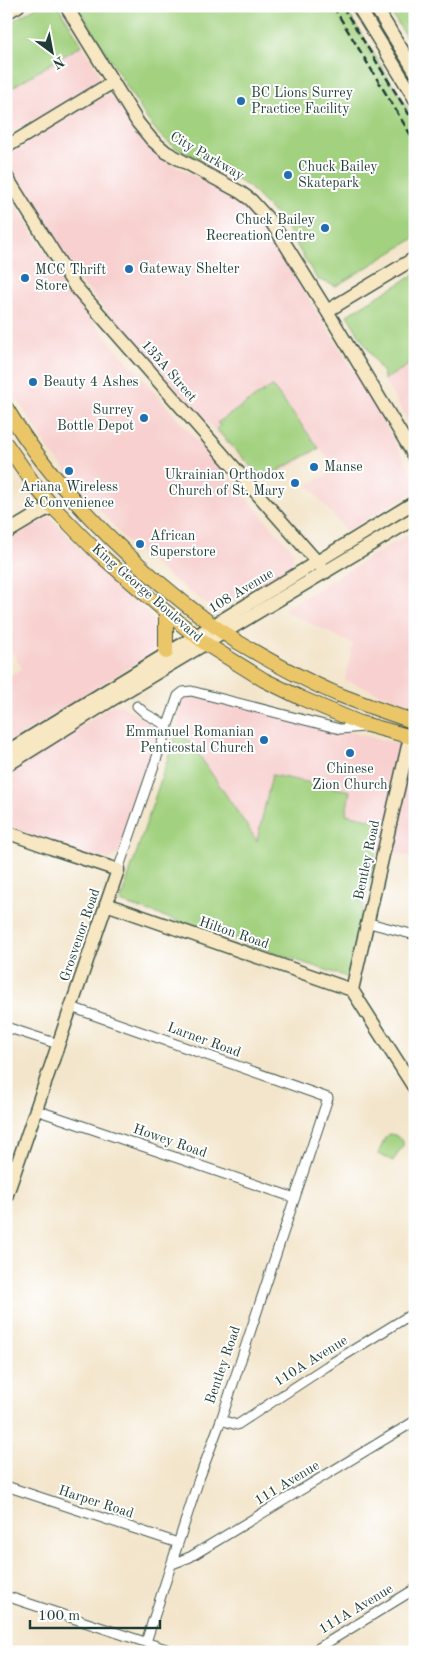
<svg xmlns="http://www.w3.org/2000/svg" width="421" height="1658" viewBox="0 0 421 1658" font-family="'Old Standard TT',serif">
<rect width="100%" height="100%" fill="#fff"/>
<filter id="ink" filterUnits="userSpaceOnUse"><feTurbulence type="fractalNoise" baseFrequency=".02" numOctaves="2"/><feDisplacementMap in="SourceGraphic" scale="10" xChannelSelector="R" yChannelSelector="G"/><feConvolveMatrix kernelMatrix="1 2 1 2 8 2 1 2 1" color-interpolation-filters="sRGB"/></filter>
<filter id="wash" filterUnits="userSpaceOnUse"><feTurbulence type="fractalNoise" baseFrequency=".0096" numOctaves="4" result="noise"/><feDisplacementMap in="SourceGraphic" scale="20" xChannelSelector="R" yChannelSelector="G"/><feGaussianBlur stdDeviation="1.12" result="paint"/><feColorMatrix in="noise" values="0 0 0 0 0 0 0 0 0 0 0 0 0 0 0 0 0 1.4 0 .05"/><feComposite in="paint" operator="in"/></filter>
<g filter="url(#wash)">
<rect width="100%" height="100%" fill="#f3e5cb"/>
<path fill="#f7d0cf" d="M82,45L98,71L99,77L97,82L6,136V91Z
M104,96H110L115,99L136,131L147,144L159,155L173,165L232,194L259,219L368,394L415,479V491L346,531L308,485L335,469L321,449L264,482L200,415L79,280L8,166L7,159L12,152Z
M6,189L64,283L95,324L294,552L292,565L216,611L170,577L123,537L49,450L6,381Z
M415,361V432L384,380Z
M49,516L101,571L149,613L159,630L158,643L151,653L6,745V678L22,669L6,642V542Z
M415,530V707L345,680L353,644L283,610Z
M191,693L415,748V858L377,848L383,822L346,814L349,791L272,775L257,842L191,743L177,731L183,699Z
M116,705H120L152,723L158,732L118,854L109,860L95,858L6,826V775L111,706Z"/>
<path fill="#a2d17f" stroke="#60875a" d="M38,6H58L82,45L6,91V25Z
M77,6H344L415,120V238L336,286L317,279L282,221L249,187L227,173L176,148L159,134L147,119Z
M387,6H415V51Z
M415,274V361L384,380V375L347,315Z
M272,386L319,448L263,479L216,429L220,425L217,423Z
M177,731L191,743L257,841L272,775L350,791L346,814L383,822L347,977L120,902Z
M389,1134L395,1135L403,1141V1146L393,1161L378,1154L385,1138Z"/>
</g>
<g filter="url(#ink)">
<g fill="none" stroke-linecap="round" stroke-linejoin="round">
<g stroke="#3f564b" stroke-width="11">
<path id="street" d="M137,706L146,714L168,726
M118,870L178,696L183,692L191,691L340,729L364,727
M369,923L415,935
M71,1007L328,1098L221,1420L199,1479L146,1642
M6,1027L58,1044
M36,1110L295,1198
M6,1162L17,1165
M221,1420L237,1425L327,1366L415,1312
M6,1486L178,1543
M172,1564L190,1557L415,1421
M6,1596L175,1652
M312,1652L415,1589"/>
</g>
<g stroke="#3f564b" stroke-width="15">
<path id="secondary" d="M66,6L138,123L152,140L166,152L240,192L251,200L272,223L327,311L415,457
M358,6L415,99
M375,6L415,71
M6,13L18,6
M6,147L113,82
M6,176L74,285L326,572
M327,311L415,258
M6,533L41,512L53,507
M6,752C142,668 279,586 415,502
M6,766L113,699L415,518
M6,832L51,848L118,870L6,1197
M106,904L352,990
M352,990L410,737
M352,990L415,1089"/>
</g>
<g stroke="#3f564b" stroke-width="16">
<path id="primary" d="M6,408C52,484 115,548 184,603C201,616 218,630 236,641C268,660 302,679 337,694C362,704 389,713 415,722
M6,444L36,487L53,507L98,553L166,612L206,644L264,680L301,698L360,723L415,738
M166,612V652"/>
</g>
<use href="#street" stroke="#fff" stroke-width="9"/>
<use href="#secondary" stroke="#f7e8c3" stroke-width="12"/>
<use href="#primary" stroke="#ebc669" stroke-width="14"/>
<path stroke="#1f3d34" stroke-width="2.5" stroke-dasharray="8 4" stroke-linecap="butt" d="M333,6L415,142
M342,6L415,124"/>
</g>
</g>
<g fill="#1f6fb2" stroke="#fff" stroke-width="2">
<circle cx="241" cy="101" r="5"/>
<circle cx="288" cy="175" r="5"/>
<circle cx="325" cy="228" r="5"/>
<circle cx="129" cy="269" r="5"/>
<circle cx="25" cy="278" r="5"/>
<circle cx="33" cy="382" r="5"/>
<circle cx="144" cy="418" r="5"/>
<circle cx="314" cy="467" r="5"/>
<circle cx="69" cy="471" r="5"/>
<circle cx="295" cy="483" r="5"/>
<circle cx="140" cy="544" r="5"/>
<circle cx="264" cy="740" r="5"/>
<circle cx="350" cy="753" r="5"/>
</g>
<g text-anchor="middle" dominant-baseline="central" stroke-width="4" stroke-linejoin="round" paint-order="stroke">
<g font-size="14" fill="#1f3d34" stroke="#fff" text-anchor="start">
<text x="251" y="93">BC Lions Surrey<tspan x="251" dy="16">Practice Facility</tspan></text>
<text x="298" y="167">Chuck Bailey<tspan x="298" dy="16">Skatepark</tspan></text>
<text x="315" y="220" text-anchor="end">Chuck Bailey<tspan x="315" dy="16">Recreation Centre</tspan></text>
<text x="139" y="269">Gateway Shelter</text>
<text x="35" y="270">MCC Thrift<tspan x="35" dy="16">Store</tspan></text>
<text x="43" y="382">Beauty 4 Ashes</text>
<text x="134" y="410" text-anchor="end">Surrey<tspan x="134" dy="16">Bottle Depot</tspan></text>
<text x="324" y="467">Manse</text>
<text x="285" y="475" text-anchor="end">Ukrainian Orthodox<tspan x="285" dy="16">Church of St. Mary</tspan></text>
<text x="69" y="487" text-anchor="middle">Ariana Wireless<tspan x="69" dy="16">&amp; Convenience</tspan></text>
<text x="150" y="536">African<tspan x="150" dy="16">Superstore</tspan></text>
<text x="254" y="732" text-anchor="end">Emmanuel Romanian<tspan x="254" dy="16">Penticostal Church</tspan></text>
<text x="350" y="769" text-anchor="middle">Chinese<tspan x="350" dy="16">Zion Church</tspan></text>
</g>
<g font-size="14" fill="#1f3d34" stroke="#fff">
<text transform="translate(207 156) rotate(30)">City Parkway</text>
<text transform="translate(169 371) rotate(49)">135A Street</text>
<text transform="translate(241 591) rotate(-31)">108 Avenue</text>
<text transform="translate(147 593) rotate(41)">King George Boulevard</text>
<text transform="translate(367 860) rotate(-78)">Bentley Road</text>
<text transform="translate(234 933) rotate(19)">Hilton Road</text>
<text transform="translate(80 935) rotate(-71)">Grosvenor Road</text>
<text transform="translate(204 1040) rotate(20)">Larner Road</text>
<text transform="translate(170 1141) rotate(19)">Howey Road</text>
<text transform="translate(311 1361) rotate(-32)">110A Avenue</text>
<text transform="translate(223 1365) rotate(-71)">Bentley Road</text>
<text transform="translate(287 1483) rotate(-31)">111 Avenue</text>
<text transform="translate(96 1502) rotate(18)">Harper Road</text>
<text transform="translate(356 1609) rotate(-31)">111A Avenue</text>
</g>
</g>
<rect width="421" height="1658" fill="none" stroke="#fff" stroke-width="25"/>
<g transform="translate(52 52) rotate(148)" stroke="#ffffff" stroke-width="4" paint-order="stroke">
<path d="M0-4L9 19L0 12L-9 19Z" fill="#1f3d34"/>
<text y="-8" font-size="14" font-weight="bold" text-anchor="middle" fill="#1f3d34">N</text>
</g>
<path d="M30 1620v8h130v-8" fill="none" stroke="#1f3d34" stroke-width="2.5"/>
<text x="38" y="1620" font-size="15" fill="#1f3d34" stroke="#ffffff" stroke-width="4" paint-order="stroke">100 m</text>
</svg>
